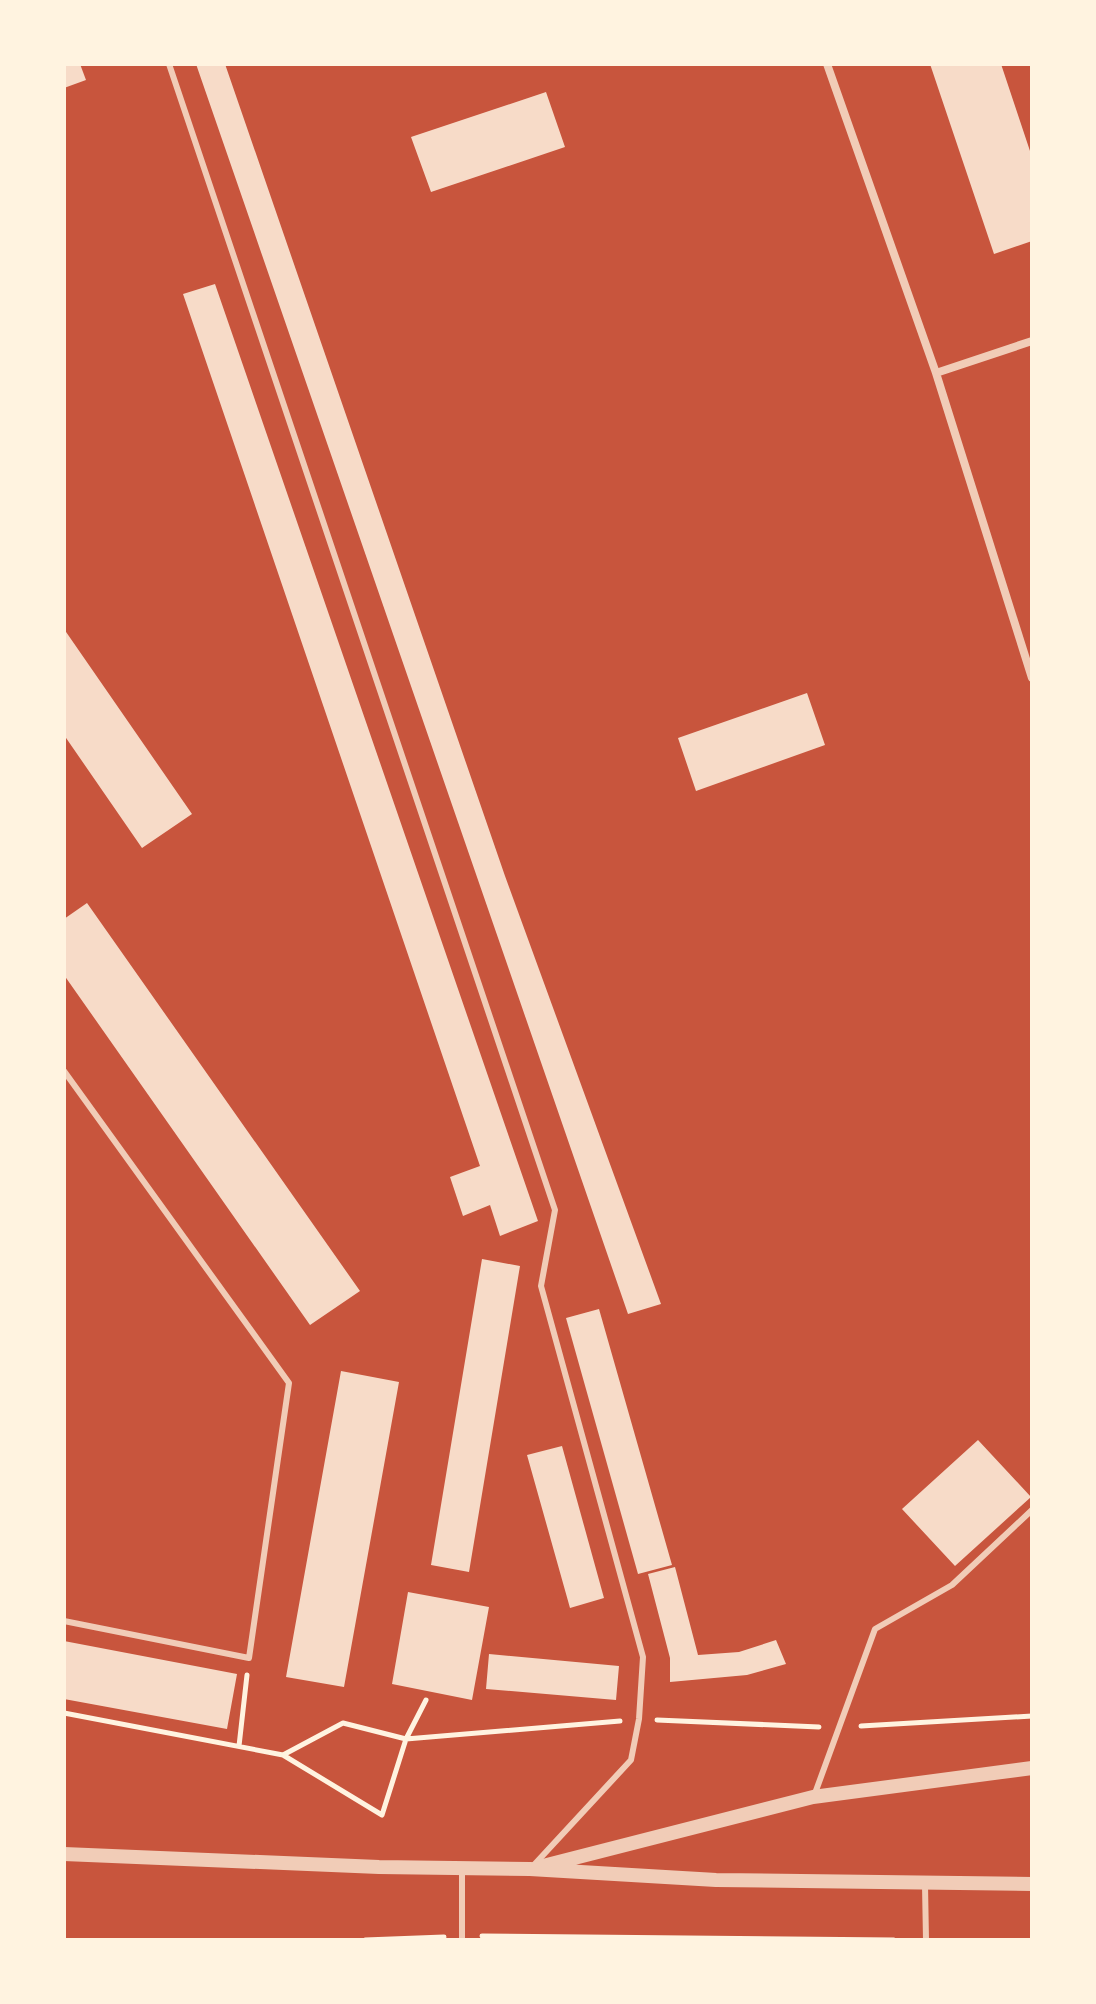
<svg xmlns="http://www.w3.org/2000/svg" width="1096" height="2004" viewBox="0 0 1096 2004" font-family="'Nunito Sans',sans-serif">
<rect width="100%" height="100%" fill="#c8553d"/>
<path fill="#f7dbc8" d="M64,64H80L86,80L64,88Z
M196,64H225L505,876L661,1304L628,1314Z
M930,64H1001L1032,157V241L994,254Z
M546,92L565,147L431,192L411,137Z
M215,284L538,1221L500,1236L490,1205L463,1216L450,1177L480,1166L183,294Z
M64,629L192,814L142,848L64,735Z
M807,693L825,745L696,791L678,738Z
M87,903L360,1291L310,1325L64,975V919Z
M482,1259L520,1266L469,1572L431,1565Z
M599,1309L672,1565L638,1574L566,1318Z
M341,1371L399,1382L344,1687L286,1677Z
M978,1440L1031,1497L955,1566L902,1509Z
M562,1446L604,1598L570,1608L527,1455Z
M675,1567L698,1655L739,1652L776,1640L786,1664L747,1675L670,1682V1658L648,1574Z
M408,1592L489,1607L472,1700L392,1684Z
M64,1641L237,1674L227,1729L64,1699Z
M489,1654L619,1666L616,1700L486,1689Z"/>
<g fill="none" stroke-linecap="round" stroke-linejoin="round">
<path stroke="#fff3e0" stroke-width="5" d="M64,1713L283,1755L382,1815L406,1739L426,1700
M657,1720L819,1727
M861,1726L1032,1716
M239,1746L247,1675
M283,1755L343,1723L406,1739L620,1721
M482,1936L894,1940
M365,1940L444,1937"/>
<path stroke="#f1ccb7" stroke-width="6" d="M169,64L555,1210L541,1286L643,1657L639,1719L631,1760L533,1866
M64,1071L289,1383L249,1658L64,1621
M814,1796L875,1629L952,1585L1032,1510
M462,1869V1940
M925,1885L926,1940"/>
<path stroke="#f1ccb7" stroke-width="8" d="M827,64L936,373L1032,678
M936,373L1032,341"/>
<path stroke="#f1ccb7" stroke-width="14" d="M64,1854L379,1867L530,1869L716,1880L1032,1884
M543,1866L813,1797L1032,1768"/>
</g>
<rect width="1096" height="2004" fill="none" stroke="#fff3e0" stroke-width="132"/>
</svg>
